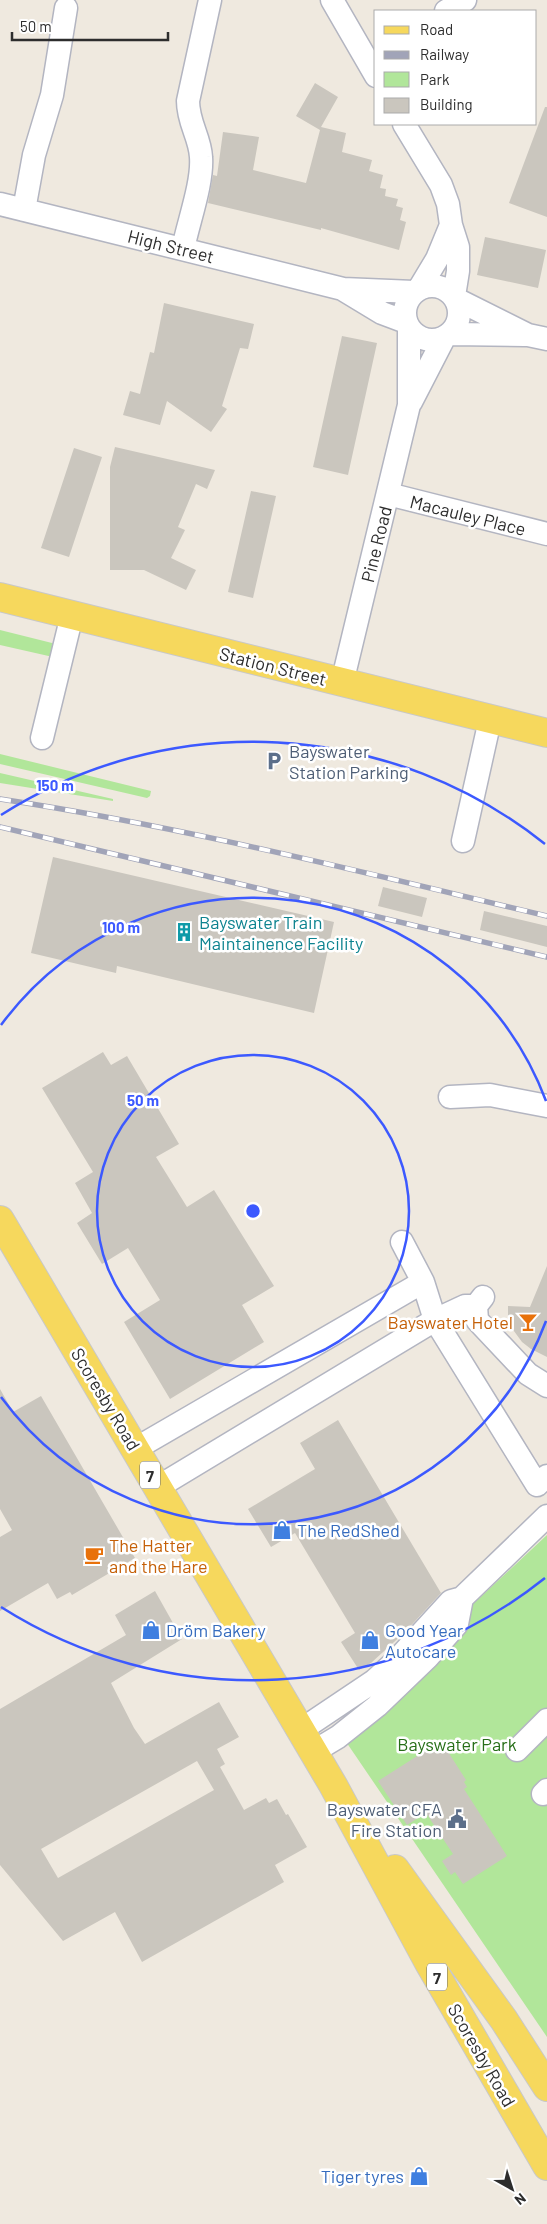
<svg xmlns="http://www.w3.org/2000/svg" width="547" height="2224" viewBox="0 0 547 2224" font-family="Barlow,sans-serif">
<rect width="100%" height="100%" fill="#efe9df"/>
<path fill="#b1e69a" d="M0,630L56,644L53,657L0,645Z
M0,754L151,791L150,796L147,798L0,764Z
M0,773L113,799V801L0,783Z
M547,1535V2037L338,1730Z"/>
<path fill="#cac6be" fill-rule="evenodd" d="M315,83L338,97L321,127L346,133L342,152L372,160L369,171L383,175L380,188L386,189L385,196L398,199L396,206L403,208L400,220L406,222L399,250L321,228V230L208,203L213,175L217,176L223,132L259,137L253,170L306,183L320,130L296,116Z
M545,107H547V217L509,203Z
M485,237L546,250L538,288L477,275Z
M164,303L254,324L248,349L240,348L222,406L227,409L211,432L167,401L160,425L123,415L130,391L140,394L150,352L154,353Z
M342,336L377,343L348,475L313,467Z
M115,447L215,470L207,489L196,484L178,527L185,530L171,558L196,570L186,590L144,570H110V467Z
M74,448L102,457L69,557L41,548Z
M251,491L276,496L253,598L228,592Z
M53,857L334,922L314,1013L117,966L116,973L31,953Z
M383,887L427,898L422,917L378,906Z
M484,911L547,926V947L480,930Z
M103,1052L111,1065L127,1056L179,1144L156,1157L187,1207L214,1190L274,1286L242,1305L264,1342L170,1399L124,1322L160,1300L128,1248L102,1264L77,1223L92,1213L75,1183L93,1172L42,1088Z
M547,1266V1357L531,1349L522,1342L511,1327L508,1317V1306L530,1307Z
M0,1389L13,1412L41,1396L135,1558L72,1595L70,1592L57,1599L48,1583L0,1611V1537L12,1530L0,1509Z
M338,1420L441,1593L405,1632L371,1663L359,1670L341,1642L355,1633L295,1533L271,1547L248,1509L315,1469L300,1443Z
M155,1591L182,1639L111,1683L134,1728L145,1744L219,1702L239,1737L217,1749L225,1764L220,1767L244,1810L266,1798L269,1803L277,1799L286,1815L288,1814L307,1847L275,1865L284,1882L142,1962L115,1912L63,1941L0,1865V1709L126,1635L115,1615ZM197,1761L214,1790L58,1878L41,1849Z
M433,1746L437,1752L445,1747L466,1780L464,1782L467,1787L464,1789L507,1856L463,1884L455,1872L451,1875L442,1861L453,1854L426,1813L407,1825L378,1781Z"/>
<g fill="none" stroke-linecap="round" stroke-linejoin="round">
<g stroke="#b3b5c1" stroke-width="25">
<path id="minor" d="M332,0L376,76
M446,11L465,0
M404,124L441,185L448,204L451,225L458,247V271L454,296
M0,204L343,289L414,292
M24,210L34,155L52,95L66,8
M183,249C188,223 203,183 201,157C200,137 188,123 188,101L210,0
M405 313a27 27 0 1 1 54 0a27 27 0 1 1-54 0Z
M419,289L437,259L451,225
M344,290L382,313L406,322
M456,299L528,335L547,339
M450,334L525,335
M411,402L444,338
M388,494L547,534
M342,683L409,405V328
M42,738L72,615
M463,841L490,720
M450,1097L490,1095L547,1106
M402,1242L423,1282L435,1320L537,1485L547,1476
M483,1297L476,1306L477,1320L528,1374L547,1386
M135,1449L423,1282
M158,1487L435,1320L465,1306H476
M301,1730L374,1681L396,1661L451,1601L462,1598L547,1516
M517,1750L547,1720
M313,1752L338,1737L377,1706L428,1657L457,1624L462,1598
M543,1794L547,1790"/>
</g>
<g stroke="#c8c8c8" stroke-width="30">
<path id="major" d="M0,597L547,733
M0,1220L333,1785L429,1963L547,2166
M395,1869L504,2020L547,2087"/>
</g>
<use href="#minor" stroke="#fff" stroke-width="22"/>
<use href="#major" stroke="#f6d85d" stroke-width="28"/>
<g stroke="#a1a4b8" stroke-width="5.5">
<path id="rail" d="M0,799C185,827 365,873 547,916
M0,827L547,957"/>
</g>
<use href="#rail" stroke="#fff" stroke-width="4" stroke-dasharray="11" stroke-linecap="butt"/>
</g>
<g fill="none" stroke="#3c59ff" stroke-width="2.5">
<circle cx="253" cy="1211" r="156"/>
<path d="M546 1321A313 313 0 0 1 1 1397M1 1025A313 313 0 0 1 546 1101"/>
<path d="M545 1578A469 469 0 0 1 1 1607M1 815A469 469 0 0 1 545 844"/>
</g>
<defs>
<g id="parking-bare" transform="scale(1.5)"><path d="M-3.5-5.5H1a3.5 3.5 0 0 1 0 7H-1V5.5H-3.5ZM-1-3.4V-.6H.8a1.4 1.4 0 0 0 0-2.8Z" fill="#5c6f8a" stroke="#fff" stroke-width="2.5" paint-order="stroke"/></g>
<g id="building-bare" transform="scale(1.5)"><path d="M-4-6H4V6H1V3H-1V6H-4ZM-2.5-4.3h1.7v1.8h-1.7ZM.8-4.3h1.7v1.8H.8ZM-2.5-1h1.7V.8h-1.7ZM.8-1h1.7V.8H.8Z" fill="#0f9aa8" stroke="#fff" stroke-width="2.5" paint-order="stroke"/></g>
<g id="bar-bare" transform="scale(1.5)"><path d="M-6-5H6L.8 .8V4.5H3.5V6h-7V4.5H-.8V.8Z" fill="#e8710a" stroke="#fff" stroke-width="2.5" paint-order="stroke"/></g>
<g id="shop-bare" transform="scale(1.5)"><path d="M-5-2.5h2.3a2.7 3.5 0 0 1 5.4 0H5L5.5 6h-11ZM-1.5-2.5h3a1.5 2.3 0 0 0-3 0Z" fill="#3f7fe0" stroke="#fff" stroke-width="2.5" paint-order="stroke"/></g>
<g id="cafe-bare" transform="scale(1.5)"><path d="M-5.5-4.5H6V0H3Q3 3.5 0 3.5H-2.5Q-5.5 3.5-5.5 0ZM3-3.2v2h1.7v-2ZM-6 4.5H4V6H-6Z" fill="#e8710a" stroke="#fff" stroke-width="2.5" paint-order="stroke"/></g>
<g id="civic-bare" transform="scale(1.5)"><path d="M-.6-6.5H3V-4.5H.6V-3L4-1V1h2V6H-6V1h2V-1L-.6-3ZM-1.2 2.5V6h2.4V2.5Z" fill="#5c6f8a" stroke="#fff" stroke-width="2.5" paint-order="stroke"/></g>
</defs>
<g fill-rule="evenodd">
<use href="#parking-bare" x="274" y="761"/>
<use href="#building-bare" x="184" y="932"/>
<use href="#bar-bare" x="528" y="1322"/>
<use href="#shop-bare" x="282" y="1530"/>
<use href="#cafe-bare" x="94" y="1555"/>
<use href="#shop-bare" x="151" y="1630"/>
<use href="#shop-bare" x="370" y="1640"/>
<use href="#civic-bare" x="457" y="1819"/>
<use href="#shop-bare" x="419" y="2176"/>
</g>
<g text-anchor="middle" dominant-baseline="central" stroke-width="5" stroke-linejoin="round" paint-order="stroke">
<g fill="#fff" stroke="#6c6c6c" stroke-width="1">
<rect x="140" y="1461.5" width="20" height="27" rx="4"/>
<rect x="427" y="1963.5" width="20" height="27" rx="4"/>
</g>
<g font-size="16" font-weight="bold" fill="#2d2d2d">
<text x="150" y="1475">7</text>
<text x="437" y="1977">7</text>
</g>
<g font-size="18" fill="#2d2d2d" stroke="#fff">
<text transform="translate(171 246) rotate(14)">High Street</text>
<text transform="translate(468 515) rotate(14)">Macauley Place</text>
<text transform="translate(376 544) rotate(-76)">Pine Road</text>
<text transform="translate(273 666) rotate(14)">Station Street</text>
<text transform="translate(106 1399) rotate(59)">Scoresby Road</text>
<text transform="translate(482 2055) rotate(60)">Scoresby Road</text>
</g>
<g font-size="18" fill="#4e5e75" stroke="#fff" text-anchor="start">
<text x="289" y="751">Bayswater<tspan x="289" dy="21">Station Parking</tspan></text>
<text x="442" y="1809" text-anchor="end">Bayswater CFA<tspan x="442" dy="21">Fire Station</tspan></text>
</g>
<g font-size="18" fill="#0d838f" stroke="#fff" text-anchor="start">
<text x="199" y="922">Bayswater Train<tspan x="199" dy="21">Maintainence Facility</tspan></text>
</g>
<g font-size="18" fill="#c56008" stroke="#fff" text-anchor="end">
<text x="513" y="1322">Bayswater Hotel</text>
<text x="109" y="1545" text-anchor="start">The Hatter<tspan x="109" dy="21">and the Hare</tspan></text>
</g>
<g font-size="18" fill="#366cbe" stroke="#fff" text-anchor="start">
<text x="297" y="1530">The RedShed</text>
<text x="166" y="1630">Dröm Bakery</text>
<text x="385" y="1630">Good Year<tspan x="385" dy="21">Autocare</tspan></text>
<text x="404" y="2176" text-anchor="end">Tiger tyres</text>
</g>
<g font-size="18" fill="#276e18" stroke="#fff">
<text x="457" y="1744">Bayswater Park</text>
</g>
</g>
<circle cx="253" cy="1211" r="8" fill="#3c59ff" stroke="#fff" stroke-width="2.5"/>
<g font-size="15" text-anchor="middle" font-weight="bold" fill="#3c59ff" stroke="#fff" stroke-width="5" stroke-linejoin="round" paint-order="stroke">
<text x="55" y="791">150 m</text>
<text x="121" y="933">100 m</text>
<text x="143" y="1106">50 m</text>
</g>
<rect x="374" y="10" width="162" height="115" fill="#ffffff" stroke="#ababab"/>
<rect x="384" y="26" width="25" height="8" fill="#f6d85d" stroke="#ababab"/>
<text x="420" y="35" font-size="15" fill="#2d2d2d">Road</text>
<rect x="384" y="51" width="25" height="8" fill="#a1a4b8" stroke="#ababab"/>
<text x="420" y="60" font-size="15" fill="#2d2d2d">Railway</text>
<rect x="384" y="72" width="25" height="15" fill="#b1e69a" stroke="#ababab"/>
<text x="420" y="85" font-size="15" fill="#2d2d2d">Park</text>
<rect x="384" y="98" width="25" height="15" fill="#cac6be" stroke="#ababab"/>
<text x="420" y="110" font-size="15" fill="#2d2d2d">Building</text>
<g transform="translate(512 2189) rotate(141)" stroke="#ffffff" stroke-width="4" paint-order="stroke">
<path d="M0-4L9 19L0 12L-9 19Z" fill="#2d2d2d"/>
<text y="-8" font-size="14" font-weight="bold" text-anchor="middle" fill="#2d2d2d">N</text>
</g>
<path d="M12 32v8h156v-8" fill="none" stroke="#2d2d2d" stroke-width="2.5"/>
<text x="20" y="32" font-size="15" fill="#2d2d2d" stroke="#ffffff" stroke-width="4" paint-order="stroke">50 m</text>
</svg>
